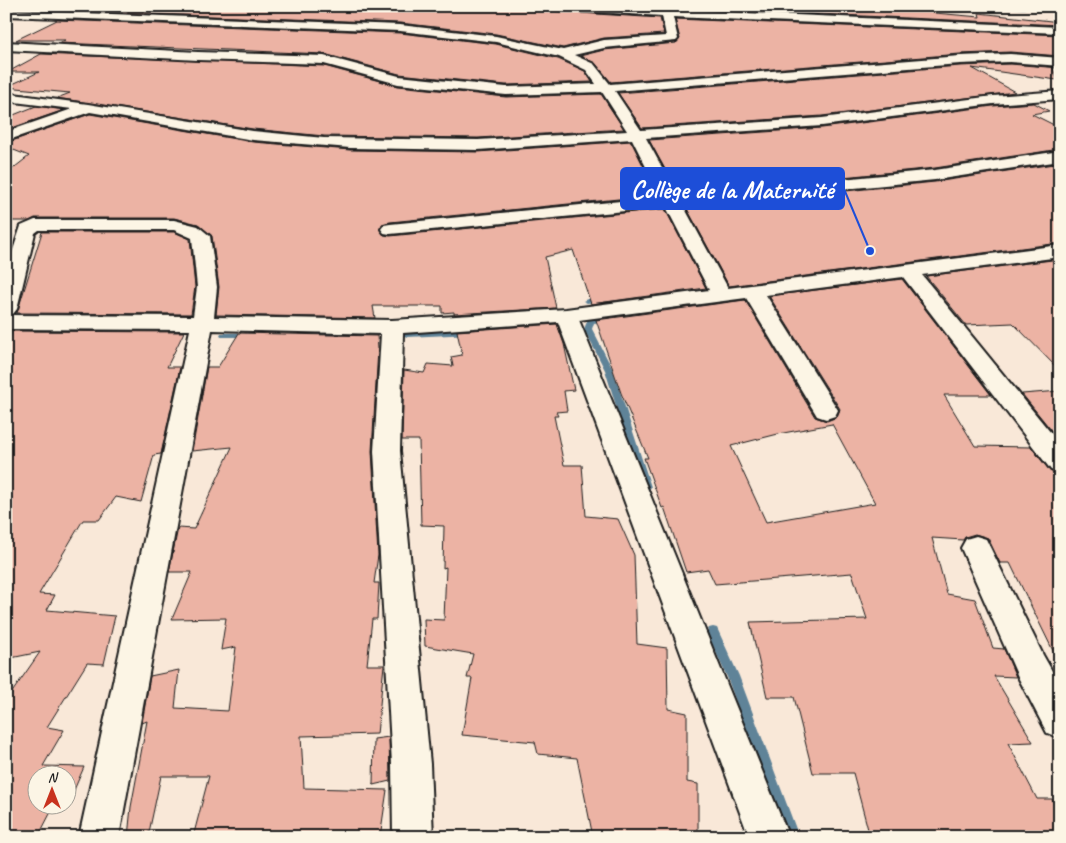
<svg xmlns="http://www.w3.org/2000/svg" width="1066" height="843" viewBox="0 0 1066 843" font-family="Caveat,sans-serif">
<rect width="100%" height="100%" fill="#f9e8d8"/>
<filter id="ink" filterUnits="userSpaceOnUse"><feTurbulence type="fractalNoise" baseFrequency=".02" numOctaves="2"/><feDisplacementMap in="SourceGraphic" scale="10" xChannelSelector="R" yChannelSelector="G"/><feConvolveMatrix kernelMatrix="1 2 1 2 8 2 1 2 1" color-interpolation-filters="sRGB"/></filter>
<g filter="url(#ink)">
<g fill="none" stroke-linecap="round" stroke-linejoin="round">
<path fill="#5f8398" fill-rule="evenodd" d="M997,6H1033L1023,9Z
M535,7L632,13L634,14L632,15L534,9Z
M21,10L53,11L55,12L53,13L20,12Z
M674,15L687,16L676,17L675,19L682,39L663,43V41L678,38L671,19Z
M433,27L500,36L502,37L500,38L432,29Z
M420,31L428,35L515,45L513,46L427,37L419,33Z
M6,91L63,100L65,101L63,102L6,93Z
M123,104H125L128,110L137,113V115L124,112L121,107L98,108L96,107L98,106Z
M63,107L76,110V111L74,112L61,109V107Z
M86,111C107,110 127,117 146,122C177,128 208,132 239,135L242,137L239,139C209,135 175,133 146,125C125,119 101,111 78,115L76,114Z
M287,140L339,145L342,147L339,149L285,143L284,142Z
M379,146L482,148L485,150L482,152L377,149L376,148Z
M648,196L651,198L650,199L507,213L469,219L466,217L469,215L507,209Z
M756,296H759V300L709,305L705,303L709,301Z
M602,297H605V301L587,303L583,301L587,299Z
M610,316H613L614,318L613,320L594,323L592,329L613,370L651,487L649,490L646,491L643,490L641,487L605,370L584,329L588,319Z
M469,330H472L473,332L472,334L407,337L403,335L407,333Z
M221,333H249L253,335L249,337H221L220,335Z
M311,333H364L368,335L364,337H311L310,335Z
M713,627L717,628L739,676L799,837H785L727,677L707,632L709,628Z"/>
</g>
<path fill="#ecb3a4" stroke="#1c1c1c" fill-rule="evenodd" d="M85,6H541L548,11L660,18L664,34L604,38L563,48L496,34L400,23L76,11Z
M643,6H933L935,13L980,17L979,13L1060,22V25Z
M675,19L1060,35V56L1010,52L960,54L611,82L595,63L580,56L604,50L676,43L680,39Z
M57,20L400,33L496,44L558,59L585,71L592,82L506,85L399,74L324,54L59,43L65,40H16Z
M41,54L324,66L398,86L506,97L601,94L624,129L478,138L324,136L253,129L57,98L70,93L6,87L39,72H8Z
M1010,64L1060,68H1053L1057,80L972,68L1015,92L822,116L642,128L618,93L960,66Z
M1034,103L1049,111L1032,114L1060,128V149L935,168L678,193L649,140L822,128L993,106Z
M36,106L64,110L6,130V118Z
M90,114L253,142L350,150L478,152L631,141L658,195L390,222L382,224L380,230L384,235L390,236L665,209L706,288L591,304L573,250L545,257L556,308L454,314V312L442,313V306H373L375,318L216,315L219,287L212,236L198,224L174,218H35L29,221H6V174L29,156L6,147V143Z
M1060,163V243L729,286L686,207L935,182Z
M42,232H174L190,239L195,287L191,314L17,313Z
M1060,259V371L1013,323L966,325L926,276Z
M902,279L991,395H944L975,446L1031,447L1050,471L1060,475V665L1010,563H1000L988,538L975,534L965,537L963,540L932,538L947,594L975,599L993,648L1004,649L1016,677L994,676L1033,742L1008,743L1037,799H1052L1060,817V837H870L853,773H813L794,697H767L750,622L867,619L852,573L715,584L708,569L686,572L664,507L662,508L644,458H648L621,393L596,320L745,300L815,417L827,421L837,417L840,409L769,296ZM832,424L875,503L766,522L731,446L778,434Z
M557,324L564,344L574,390L564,391L567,411L556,412L558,416H554L564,465H582L586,516L618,519L634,555L637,644L667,648L668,709L687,713V782L698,784V837H593L577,758L538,754L535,742L462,735L472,678H467L473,654L425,646L424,619L444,620L446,567L443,568L444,526L421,525L419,440H402L404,370L424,373L428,364L453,366L451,357L462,355L457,331Z
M12,331L184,332L167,367H180L161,454L154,455L141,502L116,497L99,520H83L39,594L55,595L47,610L115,616L104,664L87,663L47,727L64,730L43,766L84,767L74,790H68V776H38V806H54L38,837H6V701L40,652L6,659V351Z
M239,333L377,336L378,349L372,451L378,555L374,583H379L377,619H372L367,665H384L377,734L301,736L304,788L387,790L380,837H193L209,776H161L148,837H128L131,807L147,721L142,723L150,676L179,670L175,708L228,711L236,647L221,650L226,618L172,619L192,572H169L178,528L194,529L232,447L192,451L207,367H218Z
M1060,391V441L1022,394Z
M389,737L390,781L373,785L374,739Z"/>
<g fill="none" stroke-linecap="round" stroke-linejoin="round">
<g stroke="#1c1c1c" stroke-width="4">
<path id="street" d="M543,6H596L1060,27V33L673,17L678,39L676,41L604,48L574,55L594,64L610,84L960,56L1010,54L1060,58V66L1010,62L960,64L615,91L641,130L822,118L993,96L1060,91V99L993,104L822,126L646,138L677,195L935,170L1060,151V161L935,180L683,205L728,288L1060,245V257L922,275L1060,444V473L1051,470L903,277L766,295L838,410L835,416L826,419L817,416L746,298L579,320L789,837H749L558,322L403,333L400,451L430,764L433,837H393L392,764L374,451L381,334L212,330L119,837H79L190,330L6,329V315L193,316L197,287L192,238L174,230H39L35,233L17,309L13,314L6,315V271L21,226L35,220H174L198,226L210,236L217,287L214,317L392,320L566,309L709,290L666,207L390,234L384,233L381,229L384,225L390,224L661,197L632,139L478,150L350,148L253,140L90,112L6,141V132L72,109L6,101V93L88,104L253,131L324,138L478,140L627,131L602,92L506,95L398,84L324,64L198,60L6,50V42L198,52L324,56L399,76L506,87L596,84L586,70L559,57L496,42L400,31L6,16V10L400,25L496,36L563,50L604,40L666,36L662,16L548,9Z
M976,536L986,539L1043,655L1060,685V738L1047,733L1019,679L961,548L966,539Z"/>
</g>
<use href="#street" fill="#fcf5e5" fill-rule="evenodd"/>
</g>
</g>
<path fill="none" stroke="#1d4ed8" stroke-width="2" d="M870 251L844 189"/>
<circle fill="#1d4ed8" stroke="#fcf5e5" stroke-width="2" cx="870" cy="251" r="5"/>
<rect fill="#1d4ed8" stroke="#1d4ed8" stroke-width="2" x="621" y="168" width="223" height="41" rx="5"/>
<g font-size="26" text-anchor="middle" font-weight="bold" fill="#fff">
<text x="732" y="198">Collège de la Maternité</text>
</g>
<rect width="1066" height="843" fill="none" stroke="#fcf5e5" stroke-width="25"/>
<rect x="12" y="12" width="1041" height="818" fill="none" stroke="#1c1c1c" stroke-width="2" filter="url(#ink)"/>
<g transform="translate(52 790)"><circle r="24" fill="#fcf5e5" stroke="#a29e95"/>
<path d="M0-4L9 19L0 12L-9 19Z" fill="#c8321e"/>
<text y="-8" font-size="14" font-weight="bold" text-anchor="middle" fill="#1c1c1c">N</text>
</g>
</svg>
